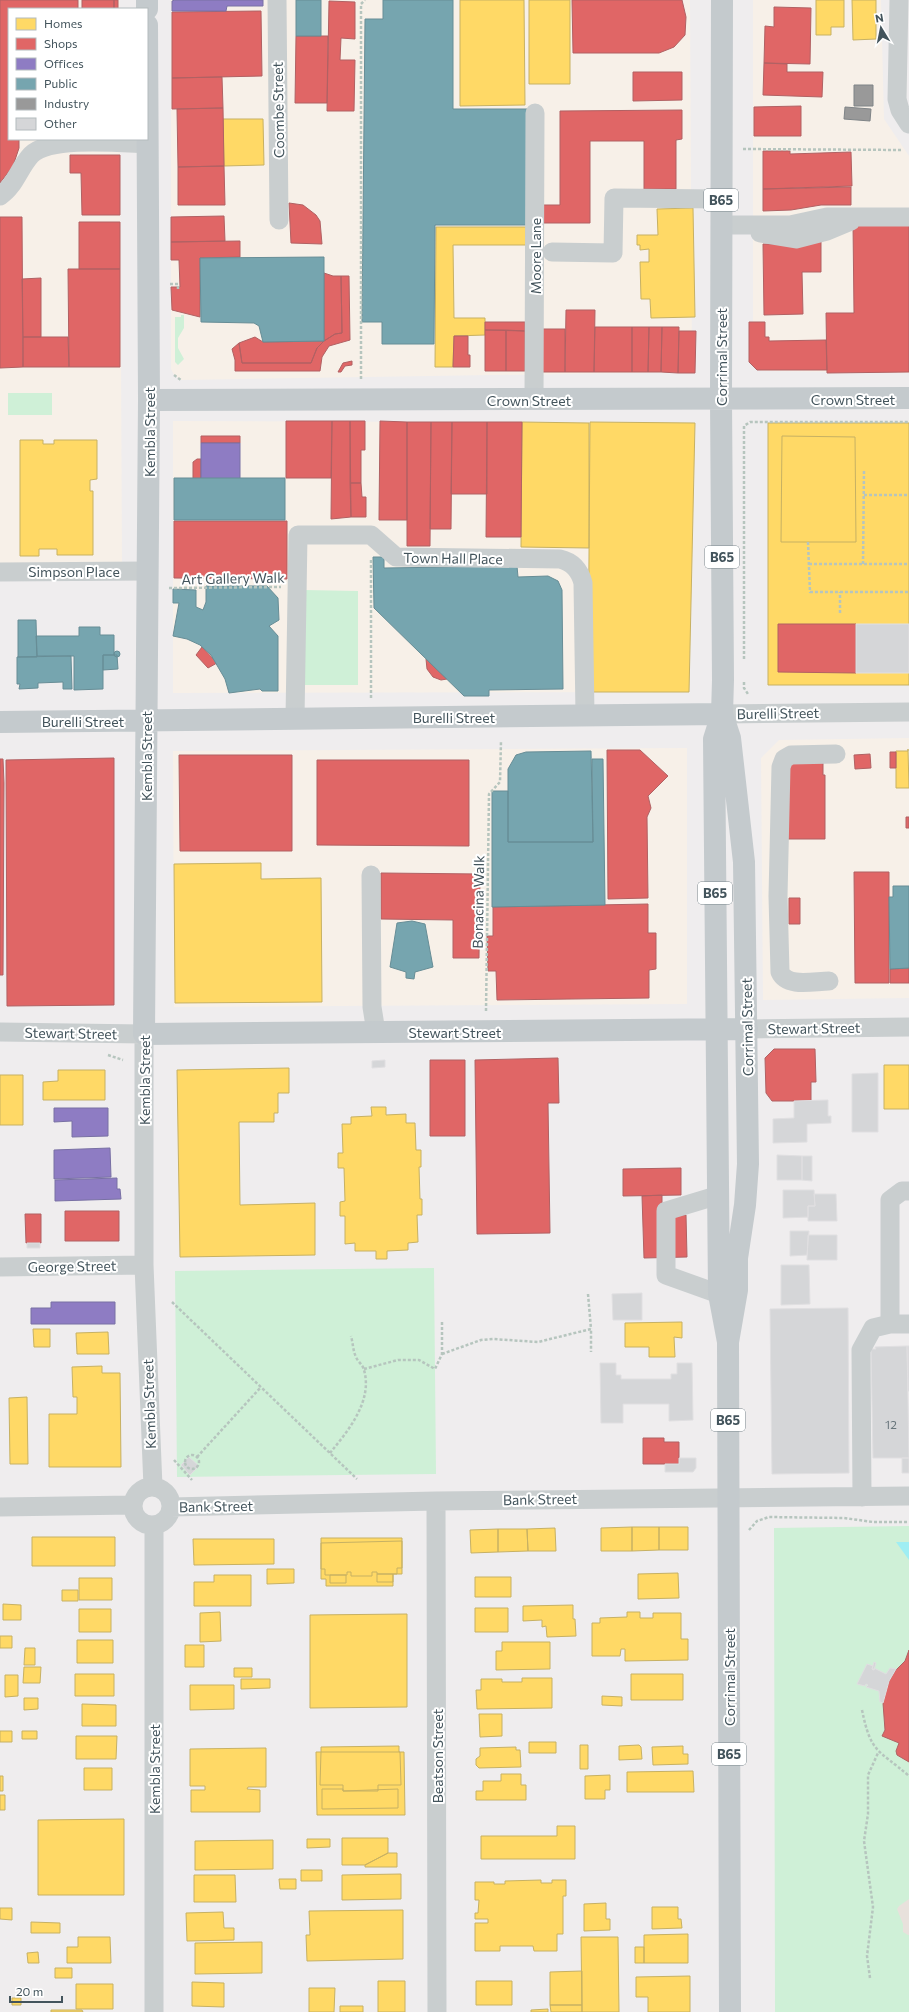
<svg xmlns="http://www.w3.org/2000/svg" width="909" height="2012" viewBox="0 0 909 2012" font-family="Commissioner,sans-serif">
<rect width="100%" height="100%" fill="#efedee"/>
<path fill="#f7f0e8" d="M0,0H120V9H9V139H120L122,567L0,566Z
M171,0H690L692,372L181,380L174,375L171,369Z
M753,0H881L884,119L909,156V373L761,371L753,359Z
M173,421L695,423L689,692L173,693Z
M909,738V998L763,1000L761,758L779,740Z
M687,748V1004L174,1007L173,751Z"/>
<path fill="#cff0d7" d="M181,315H184V328L178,338V348L184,359L178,365L175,362V317H181Z
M8,393H52V415H8Z
M304,590L358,591V685H303Z
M434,1268L436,1474L177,1477L175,1271Z
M909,1526V2012H775L774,1528Z"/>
<path fill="#e8e1dc" d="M909,1899V1935H908L903,1932V1924L897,1909L899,1906Z"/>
<path fill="#9feef3" d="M896,1542H909V1560Z"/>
<path fill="#ffd966" stroke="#c7b163" d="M460,0H524L525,105L460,106Z
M529,0H570V84H529Z
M816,0H844V27H831V35H816Z
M852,0H876V39L853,40Z
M223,119H263L264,165L224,166Z
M693,208L695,317L651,318L650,299H641L640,262H649V249L640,250V245H637V235H658L657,209Z
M436,227H526V245H453L454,318H485V335L454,336L453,367H435Z
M522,422L589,423V548L521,547Z
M590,422L695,423L689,692H588Z
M768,423H909V685H768Z
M782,436L855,437L856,542H781Z
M20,440H43V444H54V440H97V479L90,480V491H93V555H57V549H39V556H20Z
M908,749L909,788H896V751H908Z
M261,863V879L321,878L322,1002L175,1003L174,864Z
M884,1065H909V1109H884Z
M289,1068V1093H278V1113H274V1122H239L240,1205L315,1203V1255L180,1257L177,1070Z
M58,1070H105V1100H43V1082L58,1081Z
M0,1075H23V1125H0Z
M371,1107H386V1115L406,1114V1123H415L416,1150H421V1167H419L420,1199H422V1215H417L418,1242L408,1243V1250L387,1251V1259H376V1251H355V1243L345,1244V1216H340V1202L345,1201L344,1168H338V1153H343L342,1124H351V1117L372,1116Z
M682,1322V1338L674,1337L675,1357H649V1347H625V1323Z
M33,1329H50V1347H34Z
M108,1332L109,1354H77L76,1333Z
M102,1366V1373H120L121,1467H49V1414H77V1397H73L72,1367Z
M27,1397L28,1464H10L9,1398Z
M632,1527H659V1550L632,1551Z
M632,1527V1551H601V1528Z
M659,1527H688V1550H659Z
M555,1528L556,1551H528L527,1529Z
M498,1529H527L528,1551L498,1552Z
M498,1529V1552L471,1553L470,1530Z
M32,1537H115V1566H32Z
M321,1538H402V1574H393V1586H326V1579H321Z
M193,1539H274V1564L194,1565Z
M402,1541V1568H397V1574H377V1572H372V1576H351V1572H347V1575H325V1569H321V1543Z
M267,1569H294V1583L267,1584Z
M678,1573L679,1598L638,1599V1574Z
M377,1574H393V1582H377Z
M214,1575H251V1606H194V1582H214Z
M330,1575H346V1583H330Z
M475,1577H511V1597H475Z
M79,1578H112V1600H79Z
M62,1590H78V1601H62Z
M3,1604L21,1605V1620H3Z
M573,1605V1619H575L576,1636L547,1637L546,1626L542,1627V1620L523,1621V1606Z
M475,1608H508V1632H475Z
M79,1609H111V1632H79Z
M220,1612L221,1641L200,1642V1613Z
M627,1612H640V1618H653V1613H681V1639H688V1660L625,1661V1649H621L620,1656H592V1623H600V1618L627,1617Z
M407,1614V1707L310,1708V1615Z
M0,1636H12V1648H0Z
M77,1640H113V1663H77Z
M502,1642H550V1669L496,1670V1651H502Z
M185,1645H204V1667H185Z
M25,1648H35V1665H24Z
M24,1667H41L40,1683H23Z
M234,1668H252V1677H234Z
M75,1674H114V1696H75Z
M631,1674H683V1700H631Z
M5,1675H18V1696L5,1697Z
M522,1678H552V1708L477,1709L476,1690H481V1679H502V1682H522Z
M241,1679H270V1688L241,1689Z
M190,1685H234V1709L190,1710Z
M602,1696L622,1697V1706L602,1705Z
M24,1698H38V1709L24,1710Z
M82,1704L116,1705V1726H82Z
M479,1714H502V1736L480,1737Z
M0,1731H12V1742H0Z
M22,1731H37V1739H22Z
M76,1736H117L116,1759H76Z
M529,1742H556V1753H529Z
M580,1745H588V1769H580Z
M639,1745L641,1747L642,1759L619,1760V1746Z
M399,1746V1752H404L405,1815H317L316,1752H321V1747Z
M683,1746V1754H688V1764L653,1765L652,1747Z
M516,1747V1750H520L521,1767L479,1768L476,1765V1759L480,1756V1748Z
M266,1748V1787H248L247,1789L260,1790V1812H191V1790H205V1786H190V1749Z
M321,1752H400L401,1785H378V1791H343V1785H320Z
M84,1768H112V1790H84Z
M693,1771L694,1792H627V1772Z
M501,1774H521V1785H526V1800H476V1791H483V1781H501Z
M610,1775V1790H605V1799H585V1776Z
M0,1776H3V1791H0Z
M322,1789H343V1791L398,1789V1808L322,1809Z
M0,1795H5V1810H0Z
M124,1819V1895H38V1820Z
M557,1826H575V1859H481V1836H557Z
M342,1838H388V1853L365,1865H342Z
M307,1839H330V1847L307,1848Z
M273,1840V1869L195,1870V1841Z
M388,1853H397V1867H365V1865Z
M301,1870H322V1881H301Z
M401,1874V1899L342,1900V1875Z
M194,1875H235L236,1902H194Z
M279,1879H296V1889H280Z
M541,1880V1883H552V1880H566V1896H563V1934H557V1951H534L533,1946H500V1951H475V1923H488V1919H475V1913H478L479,1900H475V1882H494V1884H505V1881Z
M606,1903V1919H610V1930L584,1931V1904Z
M652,1907H678V1919H681L682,1928L652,1929Z
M0,1908H12V1920L0,1919Z
M403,1910V1959L307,1961L306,1935H310L309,1911Z
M223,1912L224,1928H234V1940L187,1941L186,1913Z
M31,1922L60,1923V1933H31Z
M688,1934V1963H644V1935Z
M78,1937H110L111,1963H67V1947H78Z
M581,1937H618L619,2012H582Z
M262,1942V1973L195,1974V1943Z
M635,1947H644V1963H635Z
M38,1952L39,1963H28L27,1953Z
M55,1968H72V1978H55Z
M582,1971V2005H550V1972Z
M690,1976V2012H648V1997H636V1977Z
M378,1981H405V2012H378Z
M476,1981H512V2005H476Z
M192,1982L224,1983V2007L192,2006Z
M76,1984H113V2009H76Z
M309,1988H335L334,2012H309Z
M12,1998H21V2005H12Z
M550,2005H582V2012H551Z
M340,2006H363V2012H340Z
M548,2009V2012H531V2010Z
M51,2010H82L83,2012H51Z"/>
<path fill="#e06666" stroke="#b16163" d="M0,0H78V9H9V139H19V148L13,166L0,183Z
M82,0H114V9H82Z
M114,0H118V9H114Z
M572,0H682L686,17L685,35L674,47L659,53H573Z
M329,1L355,2V39L341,38L340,60H355L354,111H327Z
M774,7L811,8L810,64L764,63L765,26L774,27Z
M261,11L262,76L172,78V12Z
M296,36H328L327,103H295Z
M764,63L787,64V72H823L822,97L763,95Z
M633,72H682V100L633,101Z
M222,77L223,108L172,109V78Z
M801,106V136H754V107Z
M223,108L224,166L178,167L177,109Z
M682,110V139L676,140V189H644V141H590V223H538V205H560V111Z
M763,151H790V154L851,152L852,186L763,189Z
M70,155H120V215H82L81,173H70Z
M224,166L225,205H178V167Z
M851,187V205H821L791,210L763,211V189Z
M289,203L303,205L316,215L320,221L322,244L291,243Z
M224,216L225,241L171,242V217Z
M0,217H22L23,367L0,368Z
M79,222H120V269H79Z
M909,222V372L827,373L826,313H854L853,223Z
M821,240V272H802L803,314L764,315L763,244H796Z
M240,241V257L200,258V317L172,310L171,287H180L179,260H171V242Z
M68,269H120V367H69Z
M324,273L333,276H341L342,333L335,334L324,341Z
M341,276H349L350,340L329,346L322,357L320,371H235V360L232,349L239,343L242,363H311L317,348L324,341L335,334L342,333Z
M41,278V337H23L22,279Z
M566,310H595L594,372H565Z
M485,322H525V331L485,330Z
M749,322H765V337H769V341L826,340L827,370H757L749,362Z
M595,327H632V372H594Z
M632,327H649L648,372H632Z
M649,327H662L661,372H648Z
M662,327H679L678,373L661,372Z
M536,329H565V372H536Z
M485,330H506V371H485Z
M506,330L525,331V371H506Z
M679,331H696L695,373H678Z
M454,336H468V355H470V367H453Z
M23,337H68L69,367H23Z
M255,337L263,342L324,341L317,348L311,363H242L239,343Z
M352,361V365L345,366L341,372H338L343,363Z
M286,421H332L331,478H286Z
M332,421H350L351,517L331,519Z
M350,421H365V450H361V483H350Z
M380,421L407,422V520H379Z
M407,422H431L430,546H407Z
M431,422H452L451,529H430Z
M452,422H487V494H451Z
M487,422H522L521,537H486Z
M201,436H240V443H201Z
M197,459H201V479H193V462Z
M350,483H361L362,497H366V517H351Z
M174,521H287V579L174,578Z
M778,624H856V673L778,672Z
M202,647L217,663L208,668L196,655Z
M426,659L435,668L447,679L441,680L433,677L427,669Z
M607,750H640L668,776L648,796L651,808L647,817L648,898L608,899Z
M890,752H896V768H890Z
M870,754L871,768L855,769L854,755Z
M179,755H292V851H180Z
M782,757L823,762V775H825V839H784Z
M114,758V1005L7,1006L6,760Z
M0,759H3L4,783L3,975H0Z
M317,760H469V846L317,845Z
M906,817H909V828H906Z
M854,872H889V983H855Z
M381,873L480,874L479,958H453V920L381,919Z
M789,898H800V924H789Z
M648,904V933H656V969L649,970V998L497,1000L496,971H488L487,936H493V907Z
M909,968V983H890V969Z
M774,1049H815L816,1082H811V1101H772L766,1093L765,1058Z
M558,1058L559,1103H548L550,1233L477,1234L475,1060Z
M430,1060H465V1136H430Z
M681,1168V1195L623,1196V1169Z
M662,1195V1216L686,1215L687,1257L644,1258L642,1196Z
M65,1211H119V1241H65Z
M25,1214H41V1243H26Z
M643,1438H664V1442H679V1464H643Z
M909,1650V1762L897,1755L896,1751L899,1743L882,1736L885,1730L883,1703L885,1692L889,1681L895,1671L905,1661Z"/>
<path fill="#8e7cc3" stroke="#7870a4" d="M175,0H263V6H227L226,11H172V1Z
M201,443H240V479H201Z
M54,1108H108V1136L72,1137V1121L54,1122Z
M110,1148L111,1177L54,1179V1150Z
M117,1178V1189H120L121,1199L55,1201V1180Z
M51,1302H115V1324H31V1308H51Z"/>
<path fill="#76a5af" stroke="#678d96" d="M296,0H321V36H296Z
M383,0H453V109H530L529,225H435L434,344H382V322H362L365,19H383Z
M324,257V341L263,342L259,326L254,323L201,322L200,258Z
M174,478H285V520H174Z
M373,557H384V568L517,566L518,577L548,576L558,581L562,590L563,689L489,690V696H464L374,608Z
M206,586H267L278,598L279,620L269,626L278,636V691H262L260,689L229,693L225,679L211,655L200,645L187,639L173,636L179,603H173V589L196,590V607L203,610L206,602Z
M18,620H36L37,657H18Z
M79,627H100V635H114V655H103V689L74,690V656H37L36,636H79Z
M114 654a3 3 0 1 1 6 0a3 3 0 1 1-6 0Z
M103,655H117L118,669L103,670Z
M71,656L72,689H63V682L38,683V688L19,689L20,684H17V657Z
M591,751L593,842H508V769L516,755L526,752Z
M592,759H603L605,905L492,907V791H508V842H593Z
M893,886H909V968L890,969L889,897H893Z
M412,921L425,924L433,967L415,972L414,979L406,978V972L390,967L397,923Z"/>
<path fill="#999" stroke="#7f8487" d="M854,85H873V106H854Z
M845,107L871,109L870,121L844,119Z"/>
<path fill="#d5d6d8" stroke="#e0dfe1" d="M856,624H909V673H856Z
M385,1060V1067L372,1068V1061Z
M878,1073V1132H852V1074Z
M828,1100V1116H831V1123L807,1124V1142L773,1143V1119L794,1118V1101Z
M777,1155L802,1156V1180H777Z
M802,1156H812V1181L802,1180Z
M783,1190H814L815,1206H808V1217L783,1218Z
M814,1194H836L837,1221H808V1206H815Z
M790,1231H809L807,1255L790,1256Z
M808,1235H837V1260H807Z
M27,1243H40V1248H27Z
M781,1265H809L810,1304L781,1305Z
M642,1293V1320H613L612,1294Z
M848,1308L849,1473L772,1474L770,1309Z
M907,1346L909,1458H873L871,1349H876L875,1347Z
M907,1346H909V1391H908Z
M600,1363H616V1375H621V1379H671V1374H677V1363H692L693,1420L669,1421V1404H623V1423H601Z
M189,1457L199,1466L190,1475L181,1465Z
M679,1458H696V1468L693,1472H665V1464H679Z
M902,1458H909V1473H902Z
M874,1662L876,1663L874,1670L872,1669Z
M867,1664L873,1666L872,1669L874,1670V1668L886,1674L890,1668L896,1669L889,1681L883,1703L880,1702L879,1691L866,1687L868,1685L866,1684L865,1686L857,1684Z"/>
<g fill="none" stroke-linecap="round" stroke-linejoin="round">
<path stroke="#b6c5be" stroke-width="2.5" stroke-dasharray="3 2" stroke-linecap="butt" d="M743,149L903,150
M170,284H178V290
M174,375L181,380
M361,379V4L365,0
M864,495H909
M808,542L810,592H909
M371,560V699
M809,564H909
M863,564L864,469
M169,588L281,587
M840,613V592
M744,659V426L750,422H909
M744,682V688L748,694
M486,1011L489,794L500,782L501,741
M108,1055L123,1060
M588,1294L591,1329
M172,1302L357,1479
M442,1354L481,1340L493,1339L538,1342L591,1329V1352
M364,1369L398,1360H419L435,1369L442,1354V1322
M330,1453C348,1431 373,1401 364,1370C363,1365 358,1362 356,1357C353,1351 353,1343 351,1336
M185 1462a7 7 0 1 1 14 0a7 7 0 1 1-14 0Z
M197,1457L261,1387
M174,1460L192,1480
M749,1530L757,1521L769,1517L844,1518L873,1522H909
M862,1710C871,1754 878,1749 909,1776
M870,1978L867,1956L873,1907L864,1841L868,1814V1775L878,1753"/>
<path stroke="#c9cecf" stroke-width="19" d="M277,0L279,220
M899,0L897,99L900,110L909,124
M0,196C15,186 19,168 31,155C50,136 121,143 148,144
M721,225H790L827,217H909
M760,233L796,239L827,231L851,221
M552,252L613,253L614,198L721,199
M534,400L535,113
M0,572L147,571
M722,714L909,712
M295,718L298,535H371L396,557L560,559C573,562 580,571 583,583L585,715
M371,875L372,1007L376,1032
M829,981C814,981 787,988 780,972L778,896L781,767L784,759L791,755L836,754
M747,1029L909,1027
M0,1032L144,1034V1265L153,1487
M909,1191H902L890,1200V1324H909
M0,1267L144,1265
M719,1294L666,1275V1211L719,1195
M133 1506a19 19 0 1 1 38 0a19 19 0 1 1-38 0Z
M862,1497L861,1350L873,1328L890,1324
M436,1501L437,2012
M0,1507L132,1505
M171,1507L436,1501L909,1496
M154,2012V1525"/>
<path stroke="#c4cacd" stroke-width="22" d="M147,0V9
M722,0L721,400L723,680L722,714L714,739L719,1294L728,1342
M147,25L149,400L144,1034L747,1029
M149,400L909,398
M722,714L730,738L744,862L748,1164L745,1205L737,1258V1290L728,1342L730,2012
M0,722L722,714"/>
</g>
<g text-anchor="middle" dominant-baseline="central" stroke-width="4" stroke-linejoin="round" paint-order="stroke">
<g font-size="12" fill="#69767c">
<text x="891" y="1424">12</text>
</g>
<g fill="#fff" stroke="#7b878d" stroke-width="1">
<rect x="704" y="189" width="34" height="22" rx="3"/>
<rect x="705" y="546" width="34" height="22" rx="3"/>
<rect x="698" y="882" width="34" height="22" rx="3"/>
<rect x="711" y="1409" width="34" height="22" rx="3"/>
<rect x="712" y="1743" width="34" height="22" rx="3"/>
</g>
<g font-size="13" font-weight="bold" fill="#43545c">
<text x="721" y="200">B65</text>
<text x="722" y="557">B65</text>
<text x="715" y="893">B65</text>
<text x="728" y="1420">B65</text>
<text x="729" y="1754">B65</text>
</g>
<g font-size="14" fill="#43545c" stroke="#fff">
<text transform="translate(278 110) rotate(-91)">Coombe Street</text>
<text transform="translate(535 256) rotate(-90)">Moore Lane</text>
<text transform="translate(721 357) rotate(-90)">Corrimal Street</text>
<text x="853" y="399">Crown Street</text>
<text x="529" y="400">Crown Street</text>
<text transform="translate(149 432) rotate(-90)">Kembla Street</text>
<text transform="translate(453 558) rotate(1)">Town Hall Place</text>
<text x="74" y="571">Simpson Place</text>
<text transform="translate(233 578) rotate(-1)">Art Gallery Walk</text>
<text transform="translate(778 713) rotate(-1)">Burelli Street</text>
<text x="454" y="717">Burelli Street</text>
<text x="83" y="721">Burelli Street</text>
<text transform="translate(146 756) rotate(-90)">Kembla Street</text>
<text transform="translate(478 902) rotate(-89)">Bonacina Walk</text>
<text transform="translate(747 1027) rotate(-91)">Corrimal Street</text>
<text transform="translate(814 1028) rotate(-1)">Stewart Street</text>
<text x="455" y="1032">Stewart Street</text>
<text transform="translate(71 1033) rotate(1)">Stewart Street</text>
<text transform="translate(144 1080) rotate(-90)">Kembla Street</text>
<text transform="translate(72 1266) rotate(-1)">George Street</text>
<text transform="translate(149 1404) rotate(-92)">Kembla Street</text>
<text transform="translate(540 1499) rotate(-1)">Bank Street</text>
<text transform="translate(216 1506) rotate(-1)">Bank Street</text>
<text transform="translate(729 1677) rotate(-90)">Corrimal Street</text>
<text transform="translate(437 1756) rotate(-90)">Beatson Street</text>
<text transform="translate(154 1769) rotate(-90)">Kembla Street</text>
</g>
</g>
<rect x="8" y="8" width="140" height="132" fill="#ffffff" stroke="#b4bbbe"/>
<rect x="16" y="18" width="20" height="12" fill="#ffd966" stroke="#b4bbbe"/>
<text x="44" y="28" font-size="12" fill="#43545c">Homes</text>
<rect x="16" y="38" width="20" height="12" fill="#e06666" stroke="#b4bbbe"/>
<text x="44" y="48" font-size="12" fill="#43545c">Shops</text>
<rect x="16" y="58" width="20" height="12" fill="#8e7cc3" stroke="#b4bbbe"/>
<text x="44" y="68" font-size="12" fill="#43545c">Offices</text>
<rect x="16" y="78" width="20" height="12" fill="#76a5af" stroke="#b4bbbe"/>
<text x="44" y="88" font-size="12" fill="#43545c">Public</text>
<rect x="16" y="98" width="20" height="12" fill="#999999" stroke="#b4bbbe"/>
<text x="44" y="108" font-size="12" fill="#43545c">Industry</text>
<rect x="16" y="118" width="20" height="12" fill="#d5d6d8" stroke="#b4bbbe"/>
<text x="44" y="128" font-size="12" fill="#43545c">Other</text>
<g transform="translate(881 28) rotate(350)" stroke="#ffffff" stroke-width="3" paint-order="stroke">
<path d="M0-3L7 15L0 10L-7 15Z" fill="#43545c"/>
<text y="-6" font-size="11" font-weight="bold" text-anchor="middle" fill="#43545c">N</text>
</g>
<path d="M10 1996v6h52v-6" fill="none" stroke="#43545c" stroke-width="2"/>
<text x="16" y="1996" font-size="12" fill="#43545c" stroke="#ffffff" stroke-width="3" paint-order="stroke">20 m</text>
</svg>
